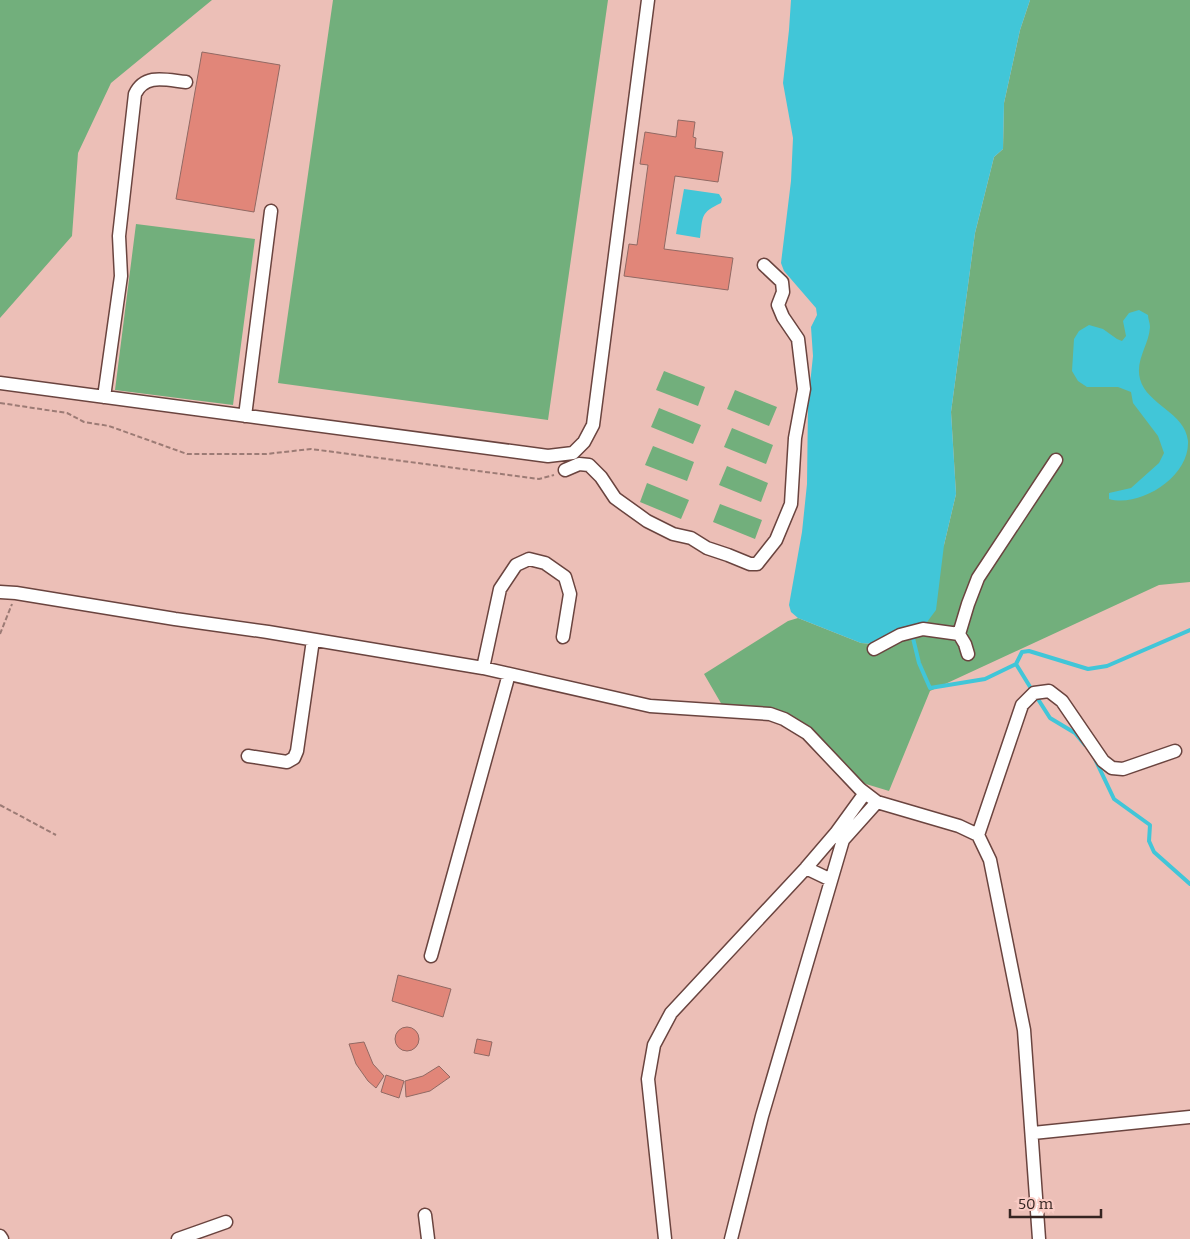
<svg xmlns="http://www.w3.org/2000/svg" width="1190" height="1239" viewBox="0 0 1190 1239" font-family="Bitter,serif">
<rect width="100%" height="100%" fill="#ecbfb7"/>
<path fill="#72af7c" d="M0,0H212L111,83L78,153L72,236L0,318Z
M333,0H608L548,420L278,383Z
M1030,0H1190V582L1159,585L930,691L889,791L856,781L805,730L722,705L704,674L788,621L798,618L861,643L874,644L944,545L956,494L951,412L975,233L994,157L1003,149L1004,103L1020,30Z
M136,224L255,239L233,405L115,390Z
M664,371L705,387L698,406L656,390Z
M735,390L777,407L769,426L727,409Z
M659,408L701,425L693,444L651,427Z
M732,428L773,445L766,464L724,447Z
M653,446L694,462L687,481L645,465Z
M727,466L768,483L761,502L719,485Z
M647,483L689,500L681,519L640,502Z
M720,504L762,520L755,539L713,522Z"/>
<path fill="#41c6d8" d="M791,0H1030L1020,30L1004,103L1003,149L994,157L975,233L951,412L956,494L944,545L936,610L927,622L874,644L861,643L798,618L791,612L789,605L802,532L807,484L808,403L813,356L811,327L817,315L816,308L784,271L781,263L791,181L793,138L783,83L789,30Z
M684,189L719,194L722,199L721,203C700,213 703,216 700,238L676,234Z
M1139,310L1148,315C1148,319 1150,323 1150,327C1149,345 1135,360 1140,379C1147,405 1185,412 1188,441C1190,477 1140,508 1109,499V493L1131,488L1159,463L1164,453L1158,436L1133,403L1131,392L1118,387H1087L1078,381L1072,371L1074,339L1079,331L1089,325L1103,329L1117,339L1122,341L1126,336L1123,321L1129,313Z"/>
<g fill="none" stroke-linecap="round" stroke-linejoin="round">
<path stroke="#41c6d8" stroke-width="4" d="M912,634L919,663L930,688L985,679L1016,664L1032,690
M1016,664L1022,652L1029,651L1088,669L1107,666L1190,630
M1036,696L1050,718L1075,733L1085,745
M1095,759L1114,799L1150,825L1149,841L1154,852L1190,884"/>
</g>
<path fill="#e18679" stroke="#916963" d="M202,52L280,65L254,212L176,199Z
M678,120L695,122L693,137L696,138L695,148L723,152L718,182L675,176L664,249L733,258L728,290L624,276L629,244L637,245L648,165L640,164L645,132L676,137Z
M398,975L451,989L443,1017L392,1001Z
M395 1039a12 12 0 1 1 24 0a12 12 0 1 1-24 0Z
M477,1039L492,1042L489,1056L474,1053Z
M364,1042L373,1064L384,1076L376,1088L368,1081L356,1064L349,1044Z
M439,1066L450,1077L430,1091L406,1097L405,1081L423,1076Z
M386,1075L404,1081L399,1098L381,1092Z"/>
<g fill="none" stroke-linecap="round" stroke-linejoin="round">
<g stroke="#6a443f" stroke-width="15">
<path id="minor" d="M0,383L548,456L573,453L584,442L593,425L648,0
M104,397L121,276L119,236L135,94C145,73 166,80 186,82
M245,416L271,211
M565,470L579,464L589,465L601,477L615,498L647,521L673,534L691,538L707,548L728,555L750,564H757L776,540L791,504L795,438L804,389L798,339L783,317L778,305L783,292L782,282L764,265
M0,592L16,593L175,619L268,632L483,668L650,706L770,714L784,719L807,733L860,789L877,802L959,826L978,835L990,860L1024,1030L1039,1239
M959,634L968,604L978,578L1056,460
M874,649L900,635L923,629L959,634L965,644L968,654
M483,668L500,589L516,565L529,559L545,563L565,577L570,594L563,637
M248,756L287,762L294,758L297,751L313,640
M978,835L1022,705L1034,693L1049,691L1062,701L1103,761L1112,768L1123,769L1175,751
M806,868L831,880
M431,956L509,674
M1033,1133L1190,1117
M425,1215L428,1239
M0,1236L2,1239
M178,1239L226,1222
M665,1239L648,1079L654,1045L671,1013L806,868L836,833L865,793
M731,1239L762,1116L843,840L877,802"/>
</g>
<path stroke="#9c7b75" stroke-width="2" stroke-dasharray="5 2.5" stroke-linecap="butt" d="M0,403L67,413L84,422L109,426L187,454H266L311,449L539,479L554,475
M0,634L12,604
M0,805L56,835"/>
<use href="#minor" stroke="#fff" stroke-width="12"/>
</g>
<path d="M1010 1209v8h91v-8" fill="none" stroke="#352421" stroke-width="2.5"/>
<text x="1018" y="1209" font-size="15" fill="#352421" stroke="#f9cbc4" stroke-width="4" paint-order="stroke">50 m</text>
</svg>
